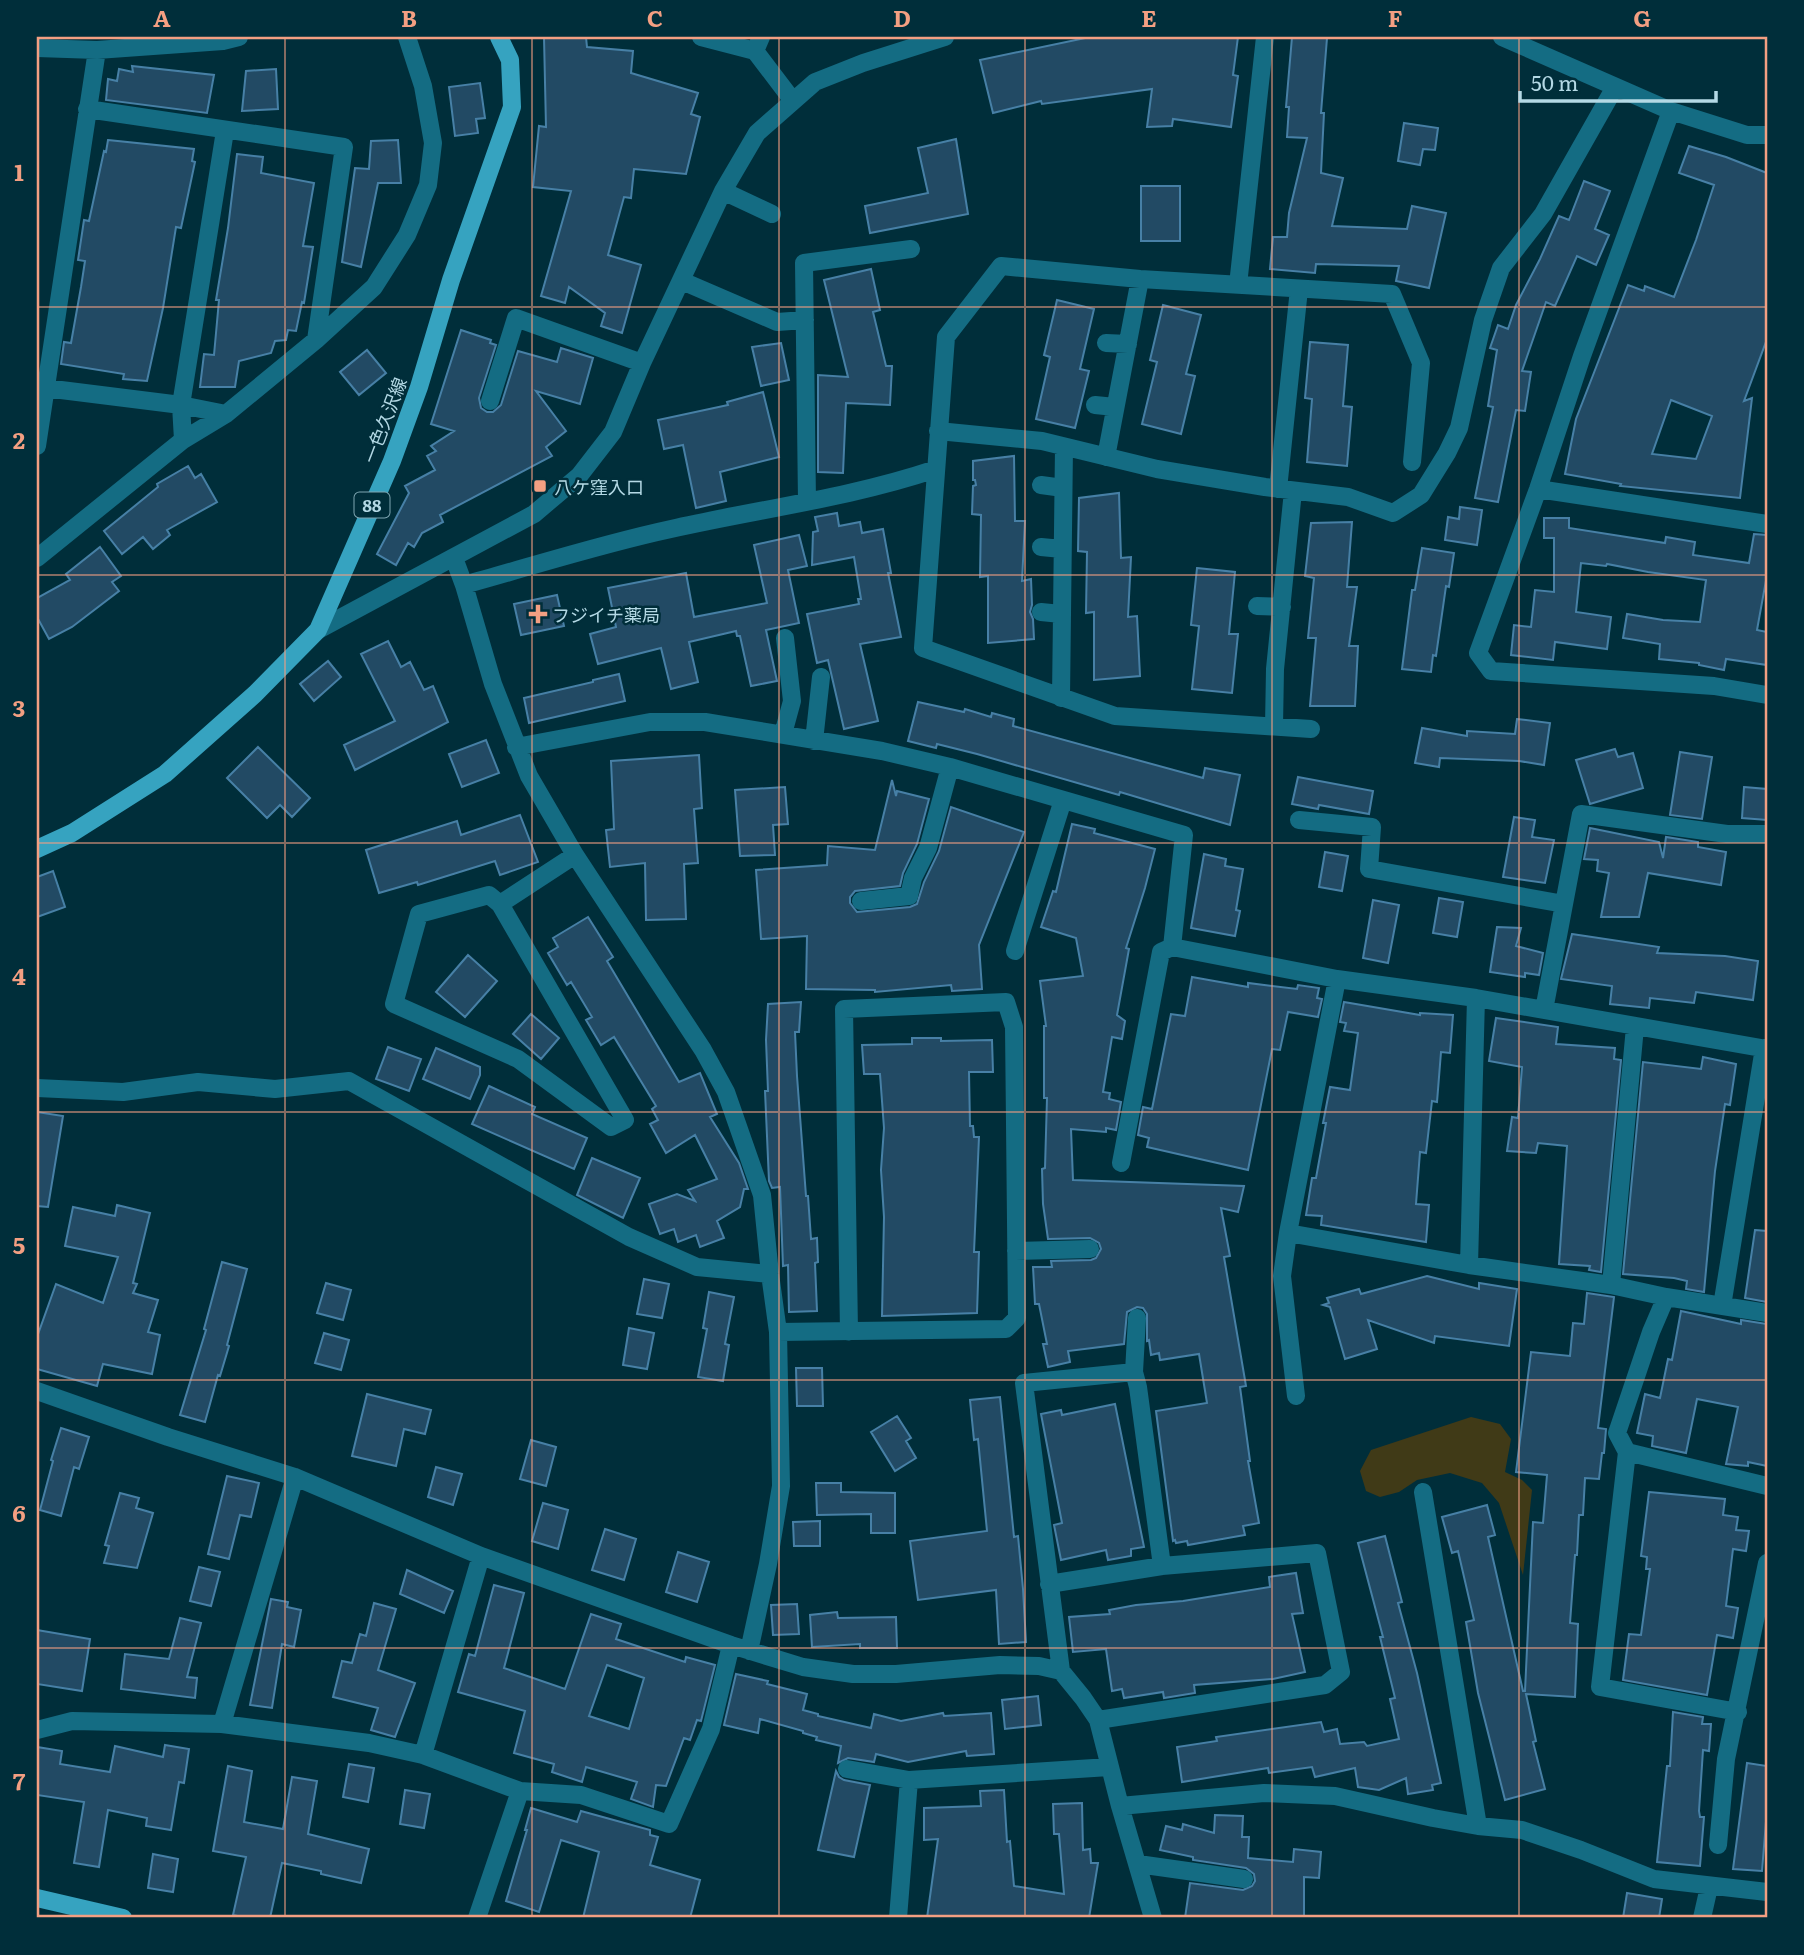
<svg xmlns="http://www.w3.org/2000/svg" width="1804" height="1955" viewBox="0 0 1804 1955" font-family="Literata,'Noto Sans JP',serif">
<rect width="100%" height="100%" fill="#002e3a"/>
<path fill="#403a17" d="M1471,1417L1500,1424L1511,1439L1505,1472L1522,1480L1532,1490L1523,1575L1499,1503L1482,1483L1450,1473L1417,1480L1399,1492L1380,1497L1366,1491L1360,1471L1371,1450Z"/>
<path fill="#224a64" stroke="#4780a6" stroke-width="2" fill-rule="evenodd" d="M544,37H586L587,47L633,51L631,73L698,93L691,114L700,117L686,174L634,169L631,198L624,197L608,255L641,265L622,333L601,326L605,313L569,287L565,303L541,296L571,191L533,187L539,126L546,127Z
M1090,37H1238L1233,75L1238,76L1231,127L1173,119L1172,126L1147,127L1152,89L1042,104L1041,101L993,113L980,60Z
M1292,37L1327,38L1321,113H1324L1321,173L1343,178L1332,226L1407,229L1412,206L1446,213L1429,288L1396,281L1399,266L1316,264L1315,273L1270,269L1273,237H1287L1289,213L1307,138L1287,137L1289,107H1286Z
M132,66L214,75L207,113L106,100L108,79L117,81L119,69L133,72Z
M276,69L278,109L242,111L246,71Z
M480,83L485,118L476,119L478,133L455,136L449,87Z
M1404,123L1438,128L1435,150L1423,149L1420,165L1398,161Z
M956,139L968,214L870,233L865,206L928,193L918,148Z
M108,140L194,149L192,161L195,162L181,228L176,227L163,308L147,381L123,379L124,374L61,364L64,342L71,343L81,287L85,261L78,260L84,220L89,221L104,151L106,152Z
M398,140L401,183H378L361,267L342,262L355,168L369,169L371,141Z
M1689,146L1726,157L1767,173V339L1744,401L1752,398L1740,498L1620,486L1621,484L1565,474L1576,419L1628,285L1644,291L1645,286L1674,297L1696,240L1714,185L1679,173ZM1671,400L1712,416L1696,459L1652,454Z
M237,154L263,157L261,173L314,183L303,246L313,247L304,303L302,302L296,331L288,330L286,340L275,341L271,353L239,361L235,387H200L204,354L214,355L219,300H216L228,228Z
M1584,181L1610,191L1595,229L1609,235L1596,265L1577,256L1555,306L1546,302L1522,371L1531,372L1525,411L1516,410L1498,502L1475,498L1493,407L1488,406L1497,350L1490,348L1498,325L1508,329L1516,305L1540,259L1559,216L1569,220Z
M1141,186H1180V241H1141Z
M871,269L880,310L873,312L886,366H892L890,405L846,403L843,473L818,472V375L848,377L824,280Z
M1057,300L1094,309L1080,369L1089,371L1075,428L1036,419L1050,357L1044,355Z
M1163,305L1201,315L1186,374L1195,376L1181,434L1142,424L1157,362L1150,360Z
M461,330L491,340L490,343L496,345L479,398L481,408L487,412H493L501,405L518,351L557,362L561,348L593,358L580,404L536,391L566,431L546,447L552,456L440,515L443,522L422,533L414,547L408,543L396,565L377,554L409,493L405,486L435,470L427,456L436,451L431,446L454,431L431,424Z
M1310,342L1348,345L1343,406L1352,407L1347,466L1307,462L1312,399L1305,398Z
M781,343L789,380L761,386L752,347Z
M367,350L386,373L359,395L340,372Z
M763,392L779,457L720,472L726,501L696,508L683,445L664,449L658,420L728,405L727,402Z
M1014,456L1015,521H1025L1022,581L1031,579L1032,605L1030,612L1033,619L1034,639L988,643V576L980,577L981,515L972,514L973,486L976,485L975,480H973V461Z
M188,466L195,478L201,474L217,502L167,530L170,535L153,549L143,537L122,554L104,531L158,487L157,484Z
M1119,493L1121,558L1131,557L1128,617L1137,616L1140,676L1094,680V612L1086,613L1087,552L1078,551L1079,498Z
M1460,507L1482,510L1477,545L1445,540L1448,517L1459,519Z
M837,513L839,526L860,522L862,533L883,529L891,573H888L901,637L860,644L878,721L844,729L828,660L817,663L807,614L859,604L858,599H861L854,557L812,565L813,532L818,531L815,517Z
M1544,518H1569V528L1665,543L1666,537L1695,542L1693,555L1749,563L1754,534L1767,535V575L1757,630L1767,632V665L1726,659L1724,670L1699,665V663L1659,659L1660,644L1623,638L1627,614L1663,620L1700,622L1706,580L1648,572L1607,564L1606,566L1581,563L1576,612L1611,617L1607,649L1555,642L1553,660L1511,655L1514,625L1531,627L1535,590L1554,592V538H1544Z
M1352,522L1347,587H1357L1349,646H1358L1355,706H1310L1316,638H1308L1314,578L1305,576L1311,523Z
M799,535L807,566L788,570L799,623L766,630L777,681L751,686L740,636H737L736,631L689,642L698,682L671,689L661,648L598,664L590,634L616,627L608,588L686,573L694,617L767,603L754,545Z
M100,547L121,576L112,582L119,591L72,627L49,639L37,617V598L70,580L66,574Z
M1422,548L1454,553L1449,587L1446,586L1436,656L1433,655L1431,672L1402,669L1412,590H1415Z
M1197,568L1235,572L1229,634H1238L1232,693L1192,689L1199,626L1191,625Z
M557,595L564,626L521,635L514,604Z
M388,641L401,667L410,662L424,690L433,686L448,722L355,770L344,745L395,721L361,654Z
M328,661L341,677L314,701L300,684Z
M619,674L625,701L529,723L524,698L593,682V680Z
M918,702L964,712L965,709L991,717L992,713L1014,719L1013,726L1203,778L1205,768L1240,775L1230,825L1120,792L1119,795L977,754L937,744L936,748L908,741Z
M1517,719L1550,723L1544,765L1519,761L1440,758L1439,767L1415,763L1422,728L1467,736V731L1515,734Z
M486,740L499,773L462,787L449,754Z
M258,747L310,798L292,817L280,805L267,818L227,778Z
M1615,749L1618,757L1633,753L1643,788L1590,804L1576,760Z
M1680,752L1712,757L1702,819L1670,815Z
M699,755L702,808L694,809L698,863L684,864L686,919L646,920L645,863L610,867L606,830L614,829L611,761Z
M1298,777L1373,791L1369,814L1319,805L1318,809L1292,804Z
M892,780L896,796L897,791L929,799L917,844L903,873L900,886L855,891L850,897V903L857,912L910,907L917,904L924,882L939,851L951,807L1024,832L979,945L982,989L952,991L951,985L875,992V990L806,989L807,936L761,939L756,870L827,865L828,846L875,850Z
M785,787L788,824L773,825L775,855L740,856L735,790Z
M1744,787L1767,789V820L1742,818Z
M520,815L538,862L500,875L495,861L418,885L417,882L379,893L366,850L457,821L461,835Z
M1514,817L1535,820L1532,837L1554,840L1545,883L1503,877Z
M1072,824L1095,829L1094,833L1155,849L1145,888L1126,948L1129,949L1117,1015L1125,1021L1122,1039L1112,1037L1103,1092L1110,1093L1109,1099L1121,1102L1116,1130L1106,1128V1132L1071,1129L1073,1180L1244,1186L1238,1212L1221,1208L1230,1256L1224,1257L1246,1386L1240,1387L1250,1461H1248L1259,1523L1243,1526L1245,1535L1188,1545L1187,1541L1176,1543L1175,1540L1173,1541L1156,1411L1207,1403L1199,1354L1160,1360L1159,1353L1151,1355L1149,1340L1147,1341V1314L1143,1308L1137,1307L1127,1312L1124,1344L1068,1351L1070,1362L1048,1367L1043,1344H1047L1039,1304H1035L1033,1267H1052L1051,1261L1091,1260L1096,1258L1101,1249L1099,1243L1090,1238L1048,1239L1043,1204L1042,1169L1045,1168L1047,1098H1044V1026H1046L1040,981L1083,976L1076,938L1041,927L1053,891L1056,892Z
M1590,828L1659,842L1663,858L1666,837L1698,842V847L1726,852L1721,885L1648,873L1639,917H1601L1609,873L1597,871L1598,860L1584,859Z
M1325,852L1348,856L1342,891L1319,887Z
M1204,854L1226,859L1225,866L1243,869L1236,910L1240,911L1235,936L1191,928Z
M53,871L65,907L37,917V877Z
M1439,898L1463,902L1457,937L1433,933Z
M1373,900L1399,905L1388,963L1363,958Z
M588,917L613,957L607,961L679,1082L700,1073L717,1114L710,1117L739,1163L748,1189H744L740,1207L717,1221L724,1238L700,1247L696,1235L678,1242L674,1229L660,1234L649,1204L677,1194L695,1201L688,1190L717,1179L695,1135L666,1153L650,1124L658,1120L652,1109L656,1106L614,1037L601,1045L586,1020L592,1017L571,982L567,985L548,953L558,947L553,938Z
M1497,927L1521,928L1516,946L1543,953L1539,975L1525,973V977L1490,972Z
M1572,934L1659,947L1657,953L1725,956L1758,961L1753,1000L1696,992L1694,1003L1650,998L1649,1008L1610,1004L1612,986L1561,979Z
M468,955L497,981L465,1017L436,992Z
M1192,977L1248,987V983L1297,989L1298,985L1319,988L1317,998L1322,999L1318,1017L1288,1012L1280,1050L1272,1049L1248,1170L1147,1147L1149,1138L1138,1135L1143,1107L1152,1109L1171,1014L1185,1016Z
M801,1002L799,1032H795L797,1076L806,1196H808L811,1239L817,1238L818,1262L815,1263L817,1311L789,1312L788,1265L783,1266L780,1187L772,1188L769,1181L765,1091H768L766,1040L768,1004Z
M1344,1002L1420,1015V1013L1453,1015L1450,1053L1441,1052L1437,1102L1432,1101L1426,1153L1420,1152L1416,1204L1429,1205L1426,1242L1321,1225L1322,1216L1306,1215L1312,1178H1316L1326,1123H1323L1330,1087L1350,1090L1358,1033L1344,1031L1346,1023L1340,1022Z
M531,1014L559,1038L541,1059L513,1034Z
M1496,1018L1558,1027L1556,1044L1615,1048L1614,1059L1621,1060L1601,1272L1589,1270L1590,1266L1559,1264L1567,1146L1538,1143L1536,1153L1507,1151L1512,1117L1518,1118L1522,1067L1489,1061Z
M912,1038H941V1041L992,1040L993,1072H969L970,1126H973L974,1137H979L974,1252H979L977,1313L882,1316L884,1217L881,1170L884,1128L880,1074H864L862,1045L912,1044Z
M388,1047L421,1059L409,1091L376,1079Z
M436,1048L480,1067V1075L470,1099L423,1079Z
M1703,1057L1736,1064L1730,1105L1725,1104L1715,1171L1704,1292L1686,1289L1687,1281L1674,1278L1623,1274L1643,1062L1701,1069Z
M489,1086L535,1107L532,1114L587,1138L574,1169L472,1124Z
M37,1112L63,1116L48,1207L37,1206Z
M592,1158L640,1178L623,1218L577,1195Z
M117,1205L150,1213L133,1283L137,1284L133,1293L158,1300L148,1332L160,1335L152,1374L103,1364L97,1386L37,1369V1337L56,1284L103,1303L118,1257L65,1246L73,1207L115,1216Z
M1755,1230L1767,1231V1302L1745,1298Z
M222,1262L247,1269L227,1345L229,1346L220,1376L218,1375L205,1422L180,1415L206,1330L204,1329Z
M1427,1276L1479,1289V1283L1517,1289L1509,1346L1435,1336L1434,1343L1368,1320L1377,1349L1345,1359L1330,1307L1323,1305L1329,1303L1327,1298L1359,1289L1361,1294Z
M644,1279L669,1284L662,1318L637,1314Z
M326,1283L351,1290L343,1320L317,1313Z
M709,1292L734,1297L725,1344L729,1345L723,1381L698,1377L707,1329L703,1328Z
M1587,1293L1614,1297L1598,1428L1606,1429L1604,1453H1602L1599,1479L1585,1478L1583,1515H1579L1577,1555H1575L1570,1623L1578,1624L1575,1697L1526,1694L1536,1741L1533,1742L1545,1789L1505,1800L1478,1693L1466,1622L1474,1620L1458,1551L1452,1553L1442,1517L1487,1505L1495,1535L1488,1537L1523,1691H1525L1533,1522L1543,1523L1547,1475L1516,1472L1531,1352L1570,1356L1573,1323L1584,1324Z
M1681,1311L1741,1324V1320L1767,1324V1466L1748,1462V1466L1726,1464L1738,1407L1697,1399L1686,1453L1652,1446L1653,1436L1637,1433L1645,1394L1660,1398L1668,1359L1672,1360Z
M629,1328L654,1333L647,1369L623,1365Z
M324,1333L349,1340L341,1370L315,1363Z
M796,1368H822L823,1406H797Z
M367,1394L431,1410L425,1434L404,1429L396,1466L352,1456Z
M1000,1397L1014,1537L1018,1536L1023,1589L1026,1642L999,1644L996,1590L918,1600L910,1541L987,1531L978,1439L974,1440L970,1400Z
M1115,1404L1144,1547L1131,1549V1556L1108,1560L1106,1550L1061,1560L1054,1525L1062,1523L1041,1414L1061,1410L1062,1415Z
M897,1416L911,1438L906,1441L916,1458L895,1471L871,1432Z
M61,1428L89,1437L79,1469L74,1467L61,1516L40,1510L53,1461L51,1460Z
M531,1440L556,1447L546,1486L520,1479Z
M436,1467L462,1474L453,1505L428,1497Z
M227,1476L259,1483L251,1517L240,1515L229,1559L208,1554Z
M816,1483H841V1492L895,1493V1533H871V1514L817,1515Z
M1649,1492L1725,1499L1723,1515L1738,1517L1736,1530L1749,1531L1746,1551L1733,1549L1726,1606L1738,1608L1733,1638L1717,1635L1707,1695L1623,1680L1629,1634L1641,1635L1650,1569H1646L1647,1557L1641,1556Z
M120,1493L139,1498L136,1508L153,1513L137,1568L104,1563L109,1546L105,1545Z
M543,1503L568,1510L558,1549L532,1541Z
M820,1521V1546H794L793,1522Z
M605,1529L636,1539L624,1580L592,1570Z
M1385,1536L1402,1602L1398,1603L1417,1673L1441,1783L1432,1785L1433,1790L1408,1794L1406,1778L1379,1790L1358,1787L1355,1768L1315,1777L1312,1767L1269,1773L1268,1768L1182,1782L1177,1747L1217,1741L1216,1737L1321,1722L1324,1732L1337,1729L1340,1744L1364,1742L1367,1746L1399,1739L1390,1699L1395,1698L1380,1637H1383L1358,1543Z
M678,1552L709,1562L697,1602L666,1592Z
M199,1567L220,1572L211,1606L190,1601Z
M407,1570L453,1591L444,1613L400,1594Z
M1296,1573L1303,1613L1292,1614L1305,1672L1273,1679L1194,1685L1195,1693L1164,1698L1163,1692L1124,1698L1122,1689L1112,1691L1106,1649L1073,1652L1069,1617L1110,1614L1109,1610L1136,1605L1183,1601L1270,1587L1269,1577Z
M494,1585L524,1593L504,1668L565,1689L591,1614L621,1624L616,1639L685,1662L686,1657L715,1665L701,1721L697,1720L690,1740L684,1738L666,1786L656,1785L653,1807L631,1799L637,1782L586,1767L582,1782L552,1772L554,1764L514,1753L525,1711L458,1692L469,1654L475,1656ZM607,1665L644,1678L629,1729L589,1716Z
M271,1599L288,1602L287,1607L301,1610L294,1647L282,1644L272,1708L250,1705Z
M374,1603L396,1609L378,1670L415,1683L395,1737L371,1730L378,1708L333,1697L342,1661L352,1663L360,1634L366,1636Z
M797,1604L799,1634L773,1635L771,1605Z
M837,1612L838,1618L896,1617L897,1648H860V1644L812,1647L810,1615Z
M180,1618L201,1623L187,1677L197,1678L195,1698L121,1689L125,1654L169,1659Z
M37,1630L90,1639L82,1691L37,1684Z
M736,1674L768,1681L767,1684L807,1694L803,1710L818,1714V1716L871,1728L874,1714L901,1721L943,1713L944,1716L991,1713L994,1754L967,1756L966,1751L908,1762L876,1754L874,1762L848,1758L838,1763L841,1746L816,1740L817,1737L803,1733V1731L760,1719L758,1733L724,1725Z
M1038,1696L1041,1725L1005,1729L1002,1700Z
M1673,1712L1703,1717L1702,1724H1711L1709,1751L1703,1750L1699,1811L1700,1817H1704L1700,1866L1657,1862L1667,1766H1670Z
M165,1745L189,1749L184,1783L179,1782L171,1830L146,1826L147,1818L108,1810L99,1867L74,1863L84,1802L37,1795V1747L62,1751L60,1764L110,1772L115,1746L163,1757Z
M1747,1763L1767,1766V1809L1762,1871L1733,1869Z
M349,1764L374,1768L368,1802L343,1797Z
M228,1766L252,1771L244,1822L283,1829L292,1777L317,1781L308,1834L369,1849L361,1883L321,1874V1871L282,1863L270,1918H247L233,1915L246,1857L213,1851Z
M836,1771L839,1777L844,1780L870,1785L854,1857L818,1850Z
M405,1790L430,1794L424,1828L400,1824Z
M1004,1790L1007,1842L1010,1841L1014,1886L1064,1894L1059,1834H1054L1053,1804L1082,1803L1083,1850L1090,1849L1091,1863H1098L1089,1918H927L938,1839L924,1840V1808L981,1806L980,1791Z
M531,1808L577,1822L581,1811L650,1830V1835L658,1837L650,1865L700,1880L690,1918H583L599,1852L561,1840L539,1912L506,1901L527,1830H525Z
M1215,1815L1243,1816L1242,1837H1249L1248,1858L1293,1862L1294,1849L1321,1852L1319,1878L1304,1877V1918H1185L1190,1883L1243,1890L1252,1886L1255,1881L1254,1874L1246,1868L1193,1860V1857L1160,1850L1166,1826L1182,1830L1183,1824L1214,1833Z
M153,1854L178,1859L173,1892L148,1888Z
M1627,1893L1662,1899L1659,1918H1623Z"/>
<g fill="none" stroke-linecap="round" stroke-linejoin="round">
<path stroke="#146c83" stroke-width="18" d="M701,37L755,51
M761,37L755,51L793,101
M1502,37L1671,111L1747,135H1767
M37,48L97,50L223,41L239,37
M87,109L344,147L316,340
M1671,111L1582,356L1538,489L1478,653L1491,671L1714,686L1767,695
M723,191L772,214
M682,281L777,322L805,320
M1238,285L1265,37
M1106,343L1128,344
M37,387L181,405L226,414
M490,401L516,318L642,363
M1095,405L1115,407
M938,431L1042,441L1157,469L1265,487L1348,497L1393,513L1421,495L1447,453L1459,428L1483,320L1501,268L1543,214L1615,87
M183,440L181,405L225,131
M37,446L97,50
M1106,457L1140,279
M1041,485L1063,488
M1278,489L1299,289
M1538,489L1767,524
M807,502L804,263L911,249
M1041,547L1062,549
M37,558L183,440L226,414L316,340L374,287L407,235L428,185L433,143L423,86L407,37
M454,558L464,585L493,684L529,776L575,855L703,1050L726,1092L762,1195L770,1274L778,1332L781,1486L768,1564L749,1651
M464,585C533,566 601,544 671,529C759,509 850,498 936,469
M1257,606L1282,607
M1041,612L1061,614
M318,630L534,514L579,476L613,432L642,363L723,191L757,133L815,82L863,63L945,37
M1061,698L1064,447
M1274,726L1275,669L1293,491
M1311,729L1115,716L923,648L946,337L1001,266L1140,279L1392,294L1421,363L1412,462
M783,734L792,701L785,638
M814,741L821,677
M516,747L650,722H705L882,751L950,767L1184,835L1172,947L1337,979L1476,998L1767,1049
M1299,820L1372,827L1369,869L1564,904
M861,901L909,896L913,878L928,848L950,767
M500,904L625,1120L611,1127L518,1059L394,1004L419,914L489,895L500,904L575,855
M1015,951L1063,800
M1337,979L1288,1233L1469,1265L1611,1285L1666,1297L1767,1313
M1544,1010L1581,814L1727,834H1767
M37,1088L123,1092L198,1082L275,1089L349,1081L629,1237L697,1267L770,1274
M1121,1163L1161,952L1172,947
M1288,1233L1282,1276L1296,1396
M1016,1251L1090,1249
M1469,1265L1476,998
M1611,1285L1635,1027
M1666,1297L1651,1332L1617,1433L1627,1452L1600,1687L1738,1712
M1722,1306L1764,1048
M778,1332L1006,1329L1017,1318L1014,1027L1006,1002L844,1009L849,1332
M1134,1372L1137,1318
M37,1391L168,1437L295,1477L481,1556L731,1645L803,1667L853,1674H896L1000,1665L1039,1666L1061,1671L1083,1698L1098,1720L1120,1806L1153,1918
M1627,1452L1767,1486
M1423,1492L1478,1826
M1049,1584L1162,1566L1317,1553L1341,1672L1325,1685L1098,1720
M1061,1671L1024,1383L1134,1372L1138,1387L1162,1566
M222,1724L295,1477
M37,1730L72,1721L222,1724L369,1743L423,1755L520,1791L477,1918
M423,1755L481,1556
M847,1769L909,1780L1109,1767
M520,1791L581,1795L669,1824L711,1729L731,1645
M1120,1806L1264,1793L1335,1796L1433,1818L1478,1826L1522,1830L1581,1850L1654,1879L1767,1892
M1718,1845L1726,1759L1767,1563
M1138,1864L1244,1879
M898,1918L909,1780
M1702,1918L1709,1887"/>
<path stroke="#36a3c0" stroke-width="18" d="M37,849L72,833L165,774L255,694L318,630L392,461L419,387L451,280L512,107L510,60L499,37
M37,1898L123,1918"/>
</g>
<path fill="none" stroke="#f39f82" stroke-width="2" stroke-opacity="0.55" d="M285,37V1918M532,37V1918M779,37V1918M1025,37V1918M1272,37V1918M1519,37V1918M37,307H1767M37,575H1767M37,843H1767M37,1112H1767M37,1380H1767M37,1648H1767"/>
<g fill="#f39f82" stroke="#002e3a" stroke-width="2.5">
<rect x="533" y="479" width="14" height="14" rx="3.5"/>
<path d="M534.5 603.5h7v7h7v7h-7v7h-7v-7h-7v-7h7z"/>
</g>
<g text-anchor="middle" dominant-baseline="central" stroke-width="5" stroke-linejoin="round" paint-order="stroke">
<rect fill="#002e3a" stroke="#7ea6b2" stroke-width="2" x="354.5" y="492.5" width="35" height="25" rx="5"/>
<g font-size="16" font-weight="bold" fill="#b4d9e5">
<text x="372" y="505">88</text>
</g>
<g font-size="18" fill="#b4d9e5" stroke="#002e3a">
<text transform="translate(384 420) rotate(-69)">一色久沢線</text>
</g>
<g font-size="18" fill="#b4d9e5" stroke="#002e3a" text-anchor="start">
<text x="554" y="486">八ケ窪入口</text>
<text x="552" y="614">フジイチ薬局</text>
</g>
</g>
<rect width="1804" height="1955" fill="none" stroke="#002e3a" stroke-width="77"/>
<path d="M1520 91v10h196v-10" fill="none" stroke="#b4d9e5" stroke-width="3.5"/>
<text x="1531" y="91" font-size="21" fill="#b4d9e5" stroke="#002e3a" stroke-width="5" paint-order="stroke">50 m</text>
<rect x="38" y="38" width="1728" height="1878" fill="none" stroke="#f39f82" stroke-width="2.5"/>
<g font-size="23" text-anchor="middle" font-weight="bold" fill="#f39f82">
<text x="162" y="27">A</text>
<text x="409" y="27">B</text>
<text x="655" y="27">C</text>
<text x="902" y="27">D</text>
<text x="1149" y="27">E</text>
<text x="1395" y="27">F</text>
<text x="1642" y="27">G</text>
<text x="19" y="181">1</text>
<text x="19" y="449">2</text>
<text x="19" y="717">3</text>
<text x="19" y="985">4</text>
<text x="19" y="1254">5</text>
<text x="19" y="1522">6</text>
<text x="19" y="1790">7</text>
</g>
</svg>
